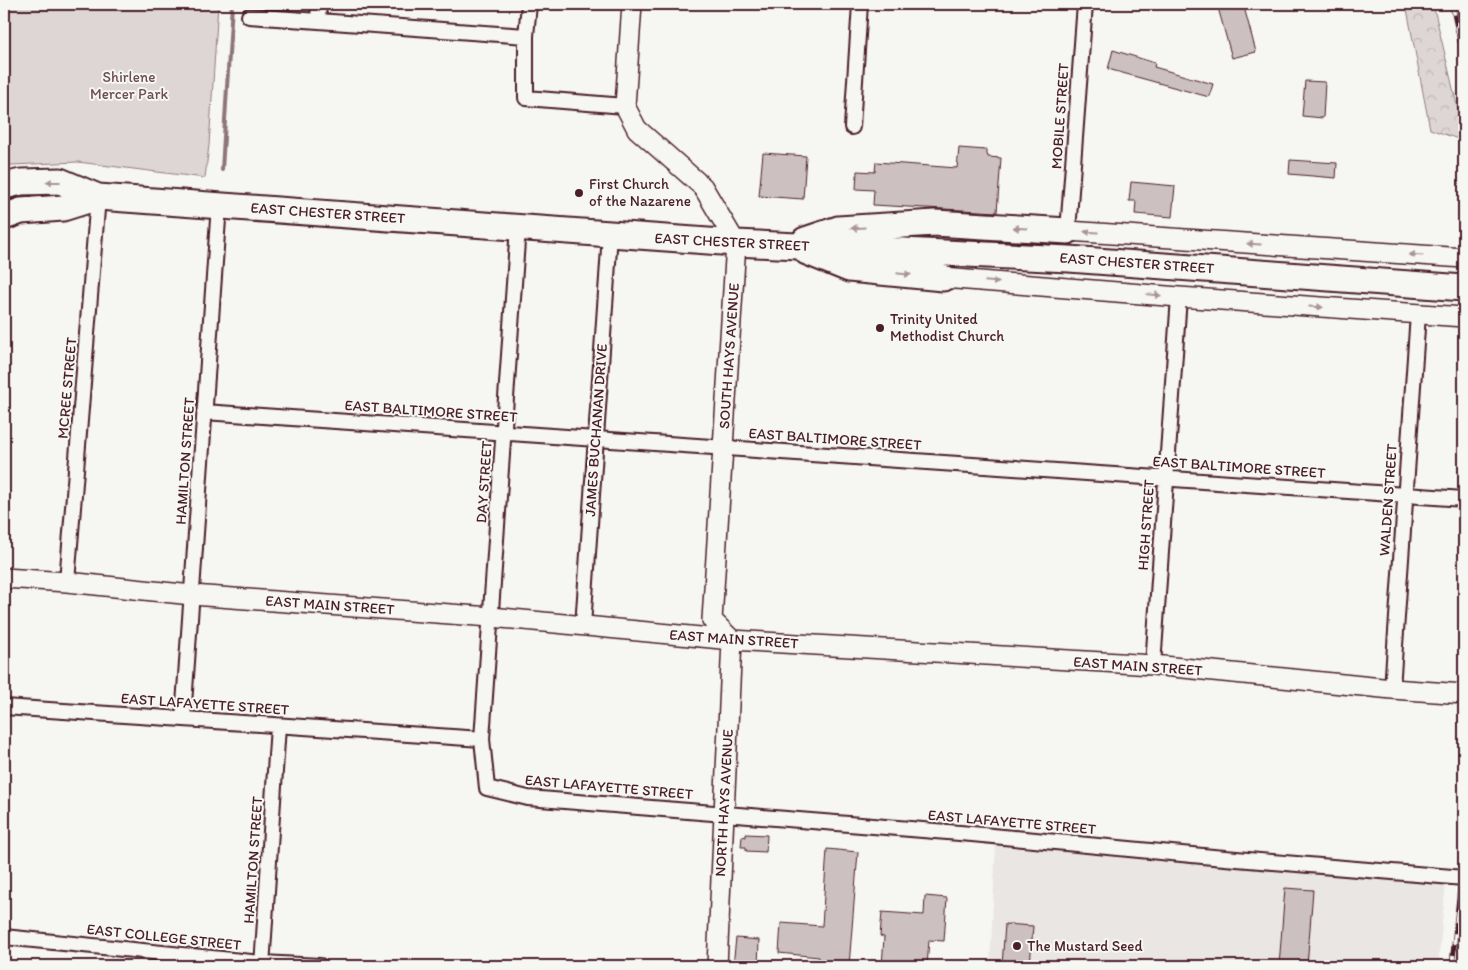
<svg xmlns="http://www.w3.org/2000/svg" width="1468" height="970" viewBox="0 0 1468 970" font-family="Itim,sans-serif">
<defs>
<pattern id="forest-crowns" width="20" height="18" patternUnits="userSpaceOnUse" patternTransform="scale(1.25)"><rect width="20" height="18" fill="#ddd6d5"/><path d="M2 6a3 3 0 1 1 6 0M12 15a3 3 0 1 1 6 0" fill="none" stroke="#bfb7b7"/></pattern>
</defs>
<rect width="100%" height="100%" fill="#f6f6f2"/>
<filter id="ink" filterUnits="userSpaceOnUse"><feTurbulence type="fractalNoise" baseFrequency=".02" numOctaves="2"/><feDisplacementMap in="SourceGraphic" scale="10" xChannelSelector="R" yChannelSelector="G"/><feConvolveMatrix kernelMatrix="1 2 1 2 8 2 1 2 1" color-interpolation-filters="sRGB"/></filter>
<g filter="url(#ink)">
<path fill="#e9e6e3" d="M996,842L1446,882L1438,966H990Z"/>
<path fill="url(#forest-crowns)" stroke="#947a80" d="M1406,4H1433L1464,135V141L1430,129Z"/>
<path fill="#ddd6d5" stroke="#947a80" d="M4,4H218L209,145L205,178L78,162L12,165L4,167Z
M238,4H313V12L238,6Z"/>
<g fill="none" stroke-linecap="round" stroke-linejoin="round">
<path stroke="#8e747a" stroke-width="4" d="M222,170L232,4"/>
</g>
<path fill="#ccc1c0" stroke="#4a1f2b" d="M1217,4H1231L1232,10L1244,7L1256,52L1232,58Z
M1113,50L1155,63L1154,67L1213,84L1209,97L1108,69Z
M1305,81L1325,82L1323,118L1302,116Z
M959,148L986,150L988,157L1001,158L997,212L873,205L874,190L856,189L857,171L875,172L876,162L957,168Z
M763,153L806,156L803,199L759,196Z
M1290,160L1337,163L1336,178L1289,174Z
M1131,182L1175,186L1172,217L1135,214L1136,201H1129Z
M746,834L767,835L766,852L746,851V847H741L742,836L746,837Z
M827,849L858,852L849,966L819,965V957L779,953L781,923L822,926Z
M1285,888L1313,890L1307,966H1279Z
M925,896L947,898L944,941L929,940L927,966H882L884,937L880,936L882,912L924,915Z
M1005,924L1033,926L1030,966H1002Z
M736,938L759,940L758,966H733Z"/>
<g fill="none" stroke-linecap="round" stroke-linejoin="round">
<g stroke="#4a1f2b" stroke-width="18">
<path id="street" d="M529,4L526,36V98L625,106
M249,16L526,36
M318,20L319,4
M852,127L860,4
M518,227L482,739L487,788L528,798L972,834L1213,857L1464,878
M1068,231L1085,4
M204,412L1464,499
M67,582L98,197
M583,626L610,234
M1153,665L1179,297
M1392,689L1418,314
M4,707L482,739
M183,719L219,205
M4,937L262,963L320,966
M262,966L278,726"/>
</g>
<g stroke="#4a1f2b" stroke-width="22">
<path id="secondary" d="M632,4L625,106L637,129L703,187L736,243L712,620L732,640
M1068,231L1464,258
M943,278L1179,297L1464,317
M4,578L67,582L192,595L491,617L732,640L1153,665L1392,689L1464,694
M717,966L732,640"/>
</g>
<g stroke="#4a1f2b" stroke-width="29">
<path id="highway" d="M4,186L21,182L60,181L98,197L610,234L736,243L1069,259L1464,288
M4,217L21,211L63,208L98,197
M805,240L838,229L935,223L1068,231
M807,252L849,269L943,278"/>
</g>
<use href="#street" stroke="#f6f6f2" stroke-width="14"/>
<use href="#secondary" stroke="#f6f6f2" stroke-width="19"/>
<use href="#highway" stroke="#f6f6f2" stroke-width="25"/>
<g stroke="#4a1f2b" stroke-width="5.5">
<path id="rail" d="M1452,4L1464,58
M1452,966L1464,851"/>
</g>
<use href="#rail" stroke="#f6f6f2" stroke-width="4" stroke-dasharray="11" stroke-linecap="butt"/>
</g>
<defs><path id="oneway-solid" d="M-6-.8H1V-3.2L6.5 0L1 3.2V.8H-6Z" transform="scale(1.25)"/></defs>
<g fill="#a99598">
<use href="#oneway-solid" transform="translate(53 182) rotate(-180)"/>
<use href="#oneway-solid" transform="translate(858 228) rotate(177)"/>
<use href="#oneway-solid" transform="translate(1020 228) rotate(-177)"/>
<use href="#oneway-solid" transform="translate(1091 232) rotate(-176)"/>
<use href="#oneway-solid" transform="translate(1254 244) rotate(-176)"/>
<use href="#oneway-solid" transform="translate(1416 255) rotate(-176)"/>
<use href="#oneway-solid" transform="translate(904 274) rotate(6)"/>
<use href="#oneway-solid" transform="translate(992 282) rotate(5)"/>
<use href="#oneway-solid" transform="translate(1154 295) rotate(5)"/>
<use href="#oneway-solid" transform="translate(1316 307) rotate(4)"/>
</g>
</g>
<g fill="#4a1f2b" stroke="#f6f6f2" stroke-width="2">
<circle cx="579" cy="193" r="5"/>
<circle cx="880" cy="328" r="5"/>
<circle cx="1017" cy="946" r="5"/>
</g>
<g text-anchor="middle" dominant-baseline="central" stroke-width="4" stroke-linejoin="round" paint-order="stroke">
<g font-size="15" fill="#6f4d56" stroke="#f6f6f2">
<text x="129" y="77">Shirlene<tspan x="129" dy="17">Mercer Park</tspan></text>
</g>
<g font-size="15" fill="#4a1f2b" stroke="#f6f6f2">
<text transform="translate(1060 116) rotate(-86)">MOBILE STREET</text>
<text transform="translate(328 213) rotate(4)">EAST CHESTER STREET</text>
<text transform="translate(732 242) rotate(3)">EAST CHESTER STREET</text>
<text transform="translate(1137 263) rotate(4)">EAST CHESTER STREET</text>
<text transform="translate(729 356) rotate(-86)">SOUTH HAYS AVENUE</text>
<text transform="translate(67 388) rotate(-85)">MCREE STREET</text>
<text transform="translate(431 411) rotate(4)">EAST BALTIMORE STREET</text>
<text transform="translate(596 430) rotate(-86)">JAMES BUCHANAN DRIVE</text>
<text transform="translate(835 439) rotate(4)">EAST BALTIMORE STREET</text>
<text transform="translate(185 461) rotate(-86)">HAMILTON STREET</text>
<text transform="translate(1239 467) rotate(4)">EAST BALTIMORE STREET</text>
<text transform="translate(484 482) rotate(-86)">DAY STREET</text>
<text transform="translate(1388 500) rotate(-86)">WALDEN STREET</text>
<text transform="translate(1146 525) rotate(-86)">HIGH STREET</text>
<text transform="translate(330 605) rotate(4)">EAST MAIN STREET</text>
<text transform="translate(734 639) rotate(4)">EAST MAIN STREET</text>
<text transform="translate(1138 666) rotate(4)">EAST MAIN STREET</text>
<text transform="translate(205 704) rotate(4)">EAST LAFAYETTE STREET</text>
<text transform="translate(609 787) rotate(5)">EAST LAFAYETTE STREET</text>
<text transform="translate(724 803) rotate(-87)">NORTH HAYS AVENUE</text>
<text transform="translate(1012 822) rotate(5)">EAST LAFAYETTE STREET</text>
<text transform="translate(253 860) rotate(-86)">HAMILTON STREET</text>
<text transform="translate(164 937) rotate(6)">EAST COLLEGE STREET</text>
</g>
<g font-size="15" fill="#4a1f2b" stroke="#f6f6f2" text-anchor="start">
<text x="589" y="184">First Church<tspan x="589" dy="17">of the Nazarene</tspan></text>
<text x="890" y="319">Trinity United<tspan x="890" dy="17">Methodist Church</tspan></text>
<text x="1027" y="946">The Mustard Seed</text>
</g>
</g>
<rect width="1468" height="970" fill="none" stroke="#f6f6f2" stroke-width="20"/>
<rect x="10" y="10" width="1448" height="950" fill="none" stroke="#4a1f2b" stroke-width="2" filter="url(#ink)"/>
</svg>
